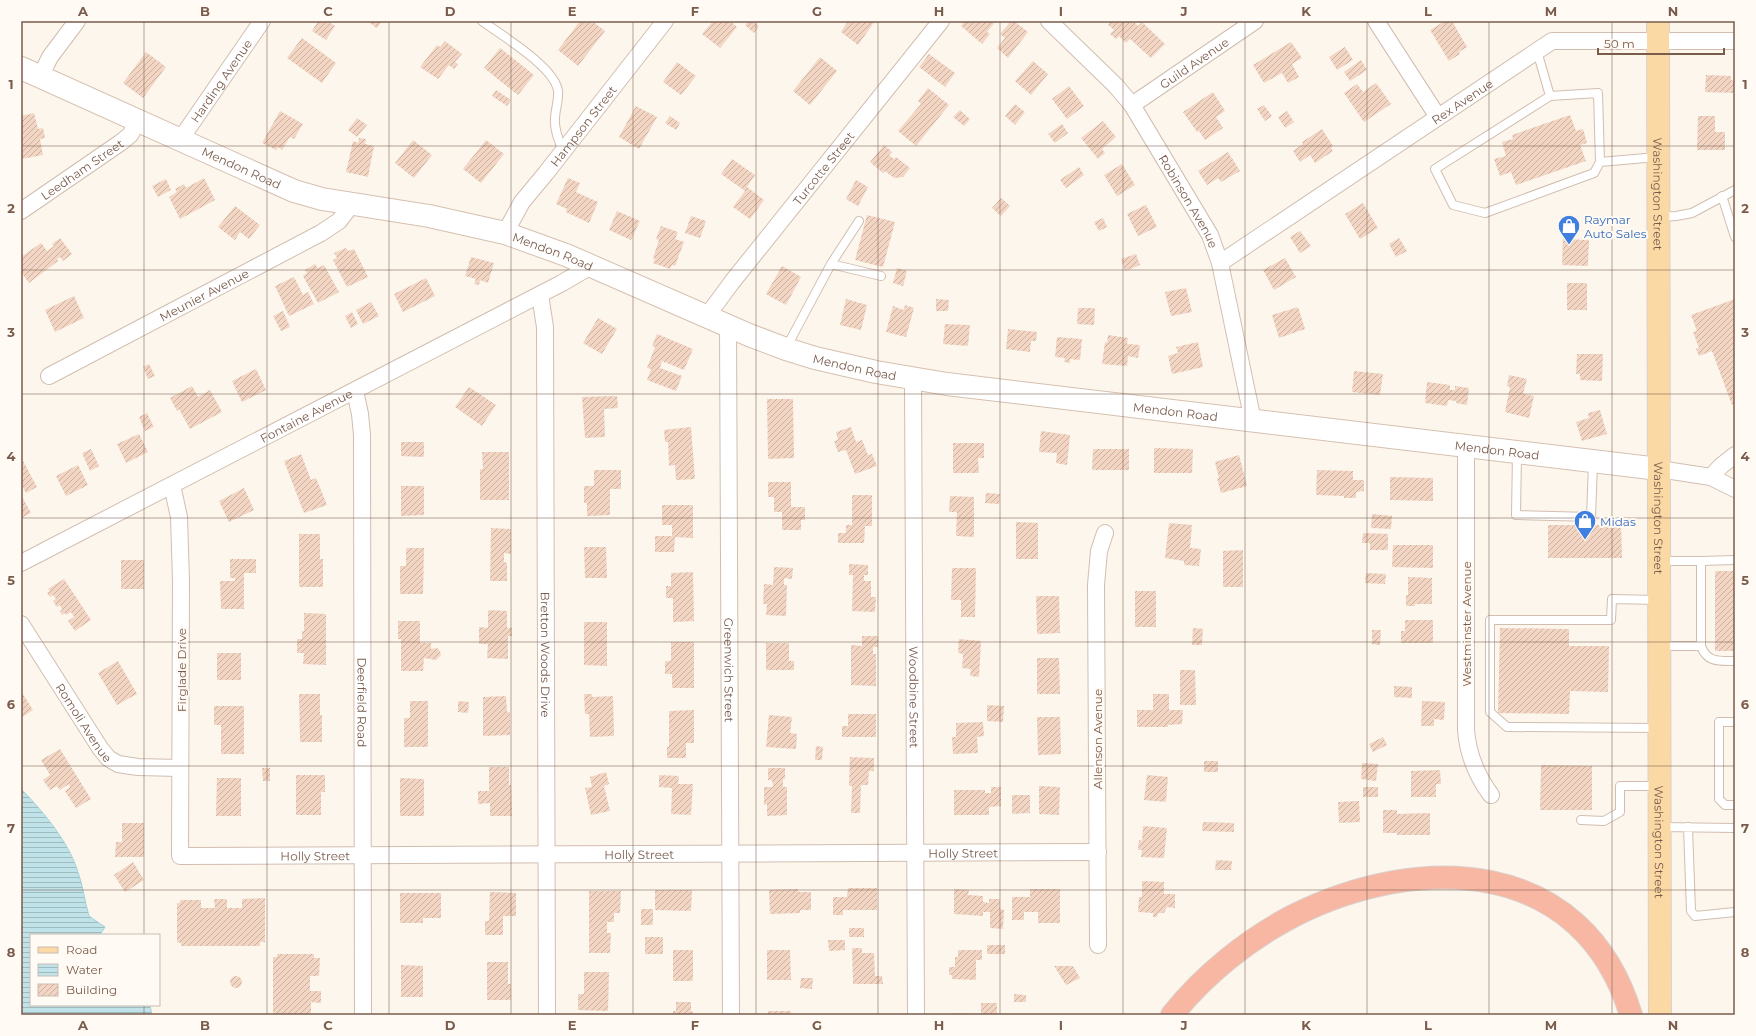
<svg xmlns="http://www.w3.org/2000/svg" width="1756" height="1036" viewBox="0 0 1756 1036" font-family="Montserrat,sans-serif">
<defs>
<pattern id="water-rules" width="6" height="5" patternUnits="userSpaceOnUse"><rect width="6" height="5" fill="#bfe3e8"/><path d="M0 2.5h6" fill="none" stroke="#a0bbbe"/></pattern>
<pattern id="building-hatch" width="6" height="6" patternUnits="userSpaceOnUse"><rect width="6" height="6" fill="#f3d5c3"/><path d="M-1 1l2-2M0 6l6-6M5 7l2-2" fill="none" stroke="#cab0a1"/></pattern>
</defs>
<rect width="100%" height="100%" fill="#fdf6ec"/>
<path fill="url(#water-rules)" stroke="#a5d3da" d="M21,789C42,810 69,842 78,872C83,886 85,902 89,916L105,927L100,935H31V1005H150L152,1015H21Z"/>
<path fill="url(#building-hatch)" d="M318,21H327L335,26L326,40L312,31Z
M367,21H382L377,28Z
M580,21H592L605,31L578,66L558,50Z
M713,21H730L737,27L720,48L702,34Z
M748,21H753L759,26L754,33L745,25Z
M848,21H875L858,45L841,32Z
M965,21H996L987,32L990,34L982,44L961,26Z
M1011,21H1014L1028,32L1008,58L997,48L1005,38L1000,34Z
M1111,21H1133L1138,26L1142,22L1165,44L1151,58L1130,39L1126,43L1119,36L1116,39L1110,34L1114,30L1108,25Z
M1445,21H1452L1467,47L1459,52L1460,54L1449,61L1430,30Z
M302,38L336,63L322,83L287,58Z
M445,41L462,54L455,62L458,64L454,69L449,65L438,79L420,67L437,45L440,47Z
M1291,42L1302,58L1292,64L1299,77L1288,83L1282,73L1264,83L1253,65Z
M1345,47L1353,60L1337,70L1329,57Z
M500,48L534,75L518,95L484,68Z
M146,52L166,67L143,98L123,83Z
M929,54L955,73L945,87L919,67Z
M820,57L837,71L810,105L793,91Z
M1361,60L1367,70L1350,81L1344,72Z
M1033,61L1048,74L1031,95L1015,81Z
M677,62L696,76L681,95L663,82Z
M1706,75L1731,76V80L1735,81V93L1705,92Z
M1376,83L1391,104L1364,122L1344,93L1357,84L1363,92Z
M1069,86L1084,106L1067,119L1052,99Z
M928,88L949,105L916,146L898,131L921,104L918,101Z
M496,90L511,100L507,106L492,96Z
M1213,92L1225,111L1216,117L1223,128L1205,140L1199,131L1197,132L1183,112Z
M1015,104L1025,112L1015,125L1005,116Z
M1264,105L1272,116L1265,121L1257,109Z
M636,106L657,117L639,149L619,137Z
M960,110L970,119L964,126L953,117Z
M280,111L303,124L294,139L290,137L282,150L278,147L276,150L262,143Z
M1287,111L1294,122L1285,128L1278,117Z
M34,113L38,129L43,128L45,138L40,139L43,155L22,159L21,116Z
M1570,115L1576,131L1583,129L1587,143L1580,145L1586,161L1516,185L1511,172L1500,176L1494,159L1506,156L1502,142L1513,139L1512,135Z
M670,116L680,123L676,130L665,123Z
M1698,116H1715V132H1725V150H1697Z
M357,118L367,125L357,137L348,130Z
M1103,121L1116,137L1102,149L1105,153L1098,159L1081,138Z
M1062,124L1068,133L1055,143L1048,134Z
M1322,129L1333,146L1331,148L1333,151L1315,163L1310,155L1300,162L1293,151L1303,144L1302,142Z
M359,138L366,139L365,144L374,146L368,177L346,172L353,141L358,143Z
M413,140L432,155L414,178L395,163Z
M486,140L504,154L481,183L463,169Z
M884,145L892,152L889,155L894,159L896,157L910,168L903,177L894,178L885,171L883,173L870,162Z
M1228,152L1240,171L1221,182L1218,178L1207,185L1198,171Z
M732,159L755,175L747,187L764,200L750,219L733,207L745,191L721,174Z
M1122,164L1135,185L1117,196L1104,175Z
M1079,167L1084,175L1066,188L1060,180Z
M204,178L215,200L180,219L169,197L177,192L175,189L184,184L186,188Z
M568,178L580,183L576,192L598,202L589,223L566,212L567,209L556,204Z
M166,179L171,190L158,197L152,186Z
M856,180L868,187L858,206L846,199Z
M1001,198L1010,206L1001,216L992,208Z
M1363,203L1378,228L1360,239L1345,214Z
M1146,205L1157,227L1138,236L1127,214Z
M235,206L260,225L249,239L240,232L235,240L218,227Z
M617,211L640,221L631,240L609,230Z
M867,215L895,222L883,267L855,260Z
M691,216L706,221L700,238L685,233Z
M1103,218L1107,227L1099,231L1094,222Z
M661,226L678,232L675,239L684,242L675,266L672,265L670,269L653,263L655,259L653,258L659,240L656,239Z
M1300,231L1311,246L1300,253L1290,237Z
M60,238L72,254L63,261L60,257L57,259L58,261L29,283L21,272V257L41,243L47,251L54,246L52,244Z
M1399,238L1407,251L1396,257L1389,244Z
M1563,239L1589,240L1588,266L1562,265Z
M346,248L348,251L354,249L368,277L347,287L333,260L337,258L334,253Z
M1136,254L1140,265L1125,271L1121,259Z
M471,257L494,263L488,283L480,280L479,285L474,284L476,279L465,276Z
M1285,258L1296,277L1274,290L1263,270Z
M315,264L318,268L324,265L339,292L318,303L303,276L307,273L305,270Z
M782,266L801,277L786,305L766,294Z
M897,268L907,271L903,286L893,283Z
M294,277L303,295L308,292L314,304L289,316L275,286Z
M426,278L435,296L403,312L394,294Z
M1567,283H1587V310H1567Z
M1186,288L1192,312L1171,316L1165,292Z
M74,296L84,318L55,332L45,310Z
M846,299L867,305L861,330L840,325Z
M936,299L949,300L948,311H936Z
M1735,299V403L1732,405L1712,351L1699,356L1696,349L1699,348L1693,332L1697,331L1691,315Z
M371,302L379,316L363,324L356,310Z
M905,305L914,308L906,337L886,332L893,306L904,310Z
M1298,307L1305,329L1279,338L1272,315Z
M1078,308H1095L1094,325L1077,324Z
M283,311L290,327L281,331L273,316Z
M352,312L358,324L351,328L345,316Z
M598,318L617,329L602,354L583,343Z
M945,324L970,325L968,346L943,344Z
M1008,329L1037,332L1036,341H1031L1030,352L1006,349Z
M657,334L693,349L684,370L662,361L660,368L682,376L676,391L647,380L651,369L647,368L655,347L652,346Z
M1108,335L1128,338L1127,344L1140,345L1138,358L1128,356L1127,366L1102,364L1105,342L1107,343Z
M1057,337L1082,339L1080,360L1070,359V363L1064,362L1065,358L1055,357Z
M1198,342L1203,367L1172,374L1168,356L1178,353L1176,347Z
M1577,354H1603L1602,381L1580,380V374H1576Z
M149,364L155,376L148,379L143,367Z
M256,369L266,390L242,402L232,381Z
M1354,371L1383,374L1380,395L1352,392Z
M1509,375L1527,379L1523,394L1534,396L1529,418L1505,412L1510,387L1507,386Z
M1427,382L1450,385V390H1455V386L1469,388L1467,405L1456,403V401L1448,400L1447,406L1425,403Z
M192,386L198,397L210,390L222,412L190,429L179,409L177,411L170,398Z
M469,387L496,405L482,426L455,407Z
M617,396L618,408L604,409L605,437L585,438L582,397Z
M767,399H793L794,458L768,459Z
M1600,410L1607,434L1582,441L1576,422L1589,418L1588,413Z
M147,413L154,427L145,431L139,417Z
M691,427L695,479L676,480L675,465L669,466L668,442H665L664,430Z
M851,427L856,442L862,440L868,455L872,454L877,466L855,474L846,450L838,452L834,441L838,440L836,432Z
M1041,431L1070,435L1067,465L1056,463L1057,453L1039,452Z
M139,434L148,452L126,463L117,444Z
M401,442H424V457L401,456Z
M953,443H984V458H978L979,473H953Z
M1154,448L1193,449L1192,473H1154Z
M91,449L99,466L90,471L82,453Z
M1093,449H1129V470H1092Z
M482,452H509V500H480V469H483Z
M301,454L311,480L316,478L327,505L304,513L284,461Z
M1239,455L1247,486L1221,493L1217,478H1219L1215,462Z
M21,457L37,487L26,493L21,484V476L23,475L21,472Z
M78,465L88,485L66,496L56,476Z
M594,470H621V489H610V515L587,516V503H584V486H594Z
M1317,470L1353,471V480H1364V491L1356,492V498H1344V496L1316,495Z
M1390,477L1433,478V501L1390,500Z
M768,482H791V507H805V520H801V530H782V512H774V497H768Z
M401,486H424V515L401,516Z
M244,488L254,510L229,522L219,501Z
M986,493L1000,494L999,504L985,503Z
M21,495L31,513L21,518Z
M852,495H872V526H865L864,543H838V533H846V525H852Z
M950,496L974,497V537L956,536L957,512H949Z
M662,505H693V538L675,537L674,552H655V536H672V525H662Z
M1372,514L1392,516L1391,529L1371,528Z
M1016,522L1038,523V559H1016Z
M1169,523L1192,525L1190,548L1201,549L1199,566L1184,565V561L1165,558Z
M1548,525H1621L1622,558H1548Z
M491,528L511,529V554L504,553V562L507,563V581H490Z
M1363,533L1388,534V550H1370V543H1362Z
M299,534H320V559H323V587H299Z
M1393,545H1433V568L1392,567Z
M584,547H606L607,578H585Z
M406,548H424L423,594H400V566H406Z
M1243,550V587H1223V551Z
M230,559H256V573H244V609H221L220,581H235V578H230Z
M121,560H144V589H121Z
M849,564L868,565V575H864V581H871V597H876L875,612L852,611L853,575H849Z
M774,567L793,568L792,579L784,578V585H787L786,616L766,615L767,604H763L764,584L773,585Z
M952,568H976L975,617H961V600H951Z
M1715,571H1735V651H1715Z
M693,572L694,621L673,622V598H666V586H671V573Z
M1366,573L1386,574L1385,584L1365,583Z
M1408,577L1432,578V604H1415V606H1406V595H1408Z
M64,579L91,620L75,631L68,621L74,617L71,612L66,615L65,613L62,615L60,611L62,610L60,605L57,607L53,601L56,599L53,595L50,597L47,593L50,591L48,589Z
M1135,591H1156V627H1135Z
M1036,596H1059L1060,633L1037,634Z
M488,610L507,611V628H512V636H508V659L487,658L488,644H479V627L488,628Z
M304,613L326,614V665L303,664L304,653H297V639H302V631H304Z
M1405,620H1433V643H1401V631H1405Z
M398,621H420V643H431V649L437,648L440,651L441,655L436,660L424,658L423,671H401V639H398Z
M584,622H607V666L584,665Z
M1193,628L1203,629L1202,645H1192Z
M1500,628L1569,629V646H1609L1608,692L1570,691L1569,714L1498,713Z
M1372,630H1381L1380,645L1372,644Z
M862,636H878V647H873V654H876V686L851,685V645L862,646Z
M959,639L981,641L979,677L970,676L971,669L962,668L963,654L958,653Z
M671,642H694V688H672V674H665V661H671Z
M766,643H789V661H794V670H766Z
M217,653H241V680H217Z
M1037,658H1059L1060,694H1037Z
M118,661L137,694L117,705L98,673Z
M1180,670H1195L1196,705H1180Z
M1394,686L1412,687V698L1394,697Z
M21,691L33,710L21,718Z
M299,694H320V715H322V742H300Z
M584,694H592V697L613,696L614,736L590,737L589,714H585Z
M1153,694H1169V710H1183L1182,724L1168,725V727H1137V710H1153Z
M506,696L507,712H510V735L483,736V697Z
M410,701H428V747H404V718H410Z
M458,701L469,702L468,713L458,712Z
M1422,701L1445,702L1444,720L1434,719V726H1421Z
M987,705L1004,706L1003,722L987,721Z
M214,706H244V754H221V725H214Z
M694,710V743H686V758H667V746L669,747V711Z
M848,714H876V737H842V726H848Z
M769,715L792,717L790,733L797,734L796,749L766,747Z
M1037,717H1060L1061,754L1038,755Z
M983,722L984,736L977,737L978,753L953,754L952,737H956V723Z
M1383,737L1387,745L1373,752L1369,744Z
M816,746L823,747L822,760H815Z
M60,749L91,799L76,808L65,791L70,787L69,784L60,790L57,786L50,790L43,780L50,775L41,760Z
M850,757L874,758V771H869L868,785H861L860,813H851L852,786H849Z
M1204,761H1218V772H1204Z
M1362,763L1378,764L1376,781L1361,779Z
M1541,765L1592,766V810H1540Z
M489,767H509V785H511L512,816H490V803L478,804V791H489Z
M262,768H270V781H263Z
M768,768H785V779H783V787H787V815L767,816V804L764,805V787H773L772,780H768Z
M1440,770L1441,784H1436V797H1411V771Z
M606,772L609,784L604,786L610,811L591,815L585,788L592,787L590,777Z
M296,775H325V792H321V815H296Z
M659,775L679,776L678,784H693L691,815L671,814L672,788L659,787Z
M1147,775L1168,777L1166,802L1144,800Z
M217,778H241V816H216Z
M400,778L424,779V816H400Z
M1039,786L1060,787L1059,815L1039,814Z
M991,787H1001V806L989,807V815H954V790H985V793H991Z
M1363,787H1378V797H1363Z
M1012,795H1030V813L1012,814Z
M1359,801L1360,822L1339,823L1338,802Z
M1383,810H1397V814L1430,813V835H1397V833H1383Z
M1203,822L1234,823V832L1202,831Z
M122,823H144V857H115L116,842H122Z
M1143,826L1167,828L1164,858L1141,857L1142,850H1138L1139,840L1142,841Z
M1216,860L1232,861L1231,870H1215Z
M133,862L144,880L125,892L114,875Z
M1142,881L1164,882V894H1175V908L1167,907L1164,913H1158L1157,917H1153V913L1138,912L1139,897H1142Z
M848,888H877V910H843V915H833V897H847Z
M798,889V892H811V910H800V913L770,914L769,890Z
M954,889L969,890L968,895L983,896V902L989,903V899H1000V909L1004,910L1003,929L990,928V912H983V916L954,914Z
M1030,889H1060V923H1038V912H1024V920H1012V897H1030Z
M655,890H692L691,911L655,910Z
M589,891H621L620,913H614V922H607V933H611L610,953H589Z
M490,892L516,893V916H503V935H485V921H489Z
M400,893H441V918H423V923H400Z
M265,898V942H260V946H181V943L177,942V903H180V900H201V908H215L214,899H227V908H242V899Z
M641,909H653V925H641Z
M849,928H864V937H849Z
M645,937H663V954H645Z
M828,940H845V950L829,951Z
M987,945H1005V954H987Z
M852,948H862V953H874L875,976H882L883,984H853Z
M673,950H693V981H673Z
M767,950H790L791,980H767Z
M958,950H982V960H976V980L952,979V975H949V967H955V957H958Z
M277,954H314V958H320L319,976H310V991H321V1003L311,1002V1015H273V957H277Z
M487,962H508V984H511V1000H487Z
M401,965L423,966V997H401Z
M1054,966H1073L1080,978L1066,985Z
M584,972H609L608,1011L578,1010V994H584Z
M230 982a6 6 0 1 1 12 0a6 6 0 1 1-12 0Z
M801,978H813L812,989L800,988Z
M1014,994L1026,995V1002H1014Z
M676,1002H691V1011L693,1012V1015H673V1011H676Z
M981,1003H997V1015H981Z
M768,1011H791V1015H768Z
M952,1013L978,1014V1015H952Z"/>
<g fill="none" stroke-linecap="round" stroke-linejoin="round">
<g stroke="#d1beb0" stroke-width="10">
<path id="lane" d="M482,21C501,35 555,67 558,91C559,100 555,110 555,119C554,130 559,141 563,151
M1537,51L1550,96L1598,93L1600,162L1594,173L1485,213L1453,205L1435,169L1550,96
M1600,162L1657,157
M1722,196L1735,237
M1659,217L1676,216L1692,213L1735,190
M831,264L881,276
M786,348L831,264L859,221
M1517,453L1516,515L1591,517L1593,463
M1659,561H1701V646H1660
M1701,561L1735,560
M1658,600L1612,599L1611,620H1490V712L1507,727L1659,728
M1701,646C1707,663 1720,661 1735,661
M1735,722H1719V799L1725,805H1735
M1581,820L1604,821L1620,812V786H1658
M1660,827L1735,828
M1688,827L1691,911L1695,916L1735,912"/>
</g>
<g stroke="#d1beb0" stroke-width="18">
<g id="street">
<path id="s1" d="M1049,21L1116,86L1132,105L1210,235L1220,263L1253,421"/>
<path d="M1376,21L1438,117"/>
<path d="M40,77L50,57L77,21"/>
<path id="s2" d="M1132,105L1255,21"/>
<path id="s3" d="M180,140L262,21"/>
<path id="s4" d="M21,211L120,143L130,135L138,121"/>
<path id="s5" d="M505,233L522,202L546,173L665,21"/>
<path id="s6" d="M1220,263L1552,41H1735"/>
<path id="s7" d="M540,295L545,327L547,1015"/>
<path id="s8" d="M707,316L732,282L941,21"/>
<path id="s9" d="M728,326L731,1015"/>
<path id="s10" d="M49,376L321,233L339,221L352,204"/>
<path id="s11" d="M913,379L916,1015"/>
<path id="s12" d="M355,391L360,414L362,435L363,1015"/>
<path d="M1466,446V730C1468,755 1476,775 1491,795"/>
<path d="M1659,469L1711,477L1735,489"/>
<path d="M1711,477L1721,466L1735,455"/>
<path id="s13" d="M172,485L179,517L181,581L180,856L1098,852"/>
<path id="s14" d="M21,563L562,283L591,266"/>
<path id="s15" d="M21,624L100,748L108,758L118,764L138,767L180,768"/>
<path d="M1098,945L1096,585L1099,551L1105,533"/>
</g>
</g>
<g stroke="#d6c0b0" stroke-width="24">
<g id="secondary">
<path id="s16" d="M21,68L294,191L322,199L429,216L505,233L566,255L749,335L786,349L815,358L876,372L947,384L1659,469"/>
</g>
</g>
<g stroke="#dad1cd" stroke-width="24">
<g id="primary">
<path id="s17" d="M1658,21L1660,1015"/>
</g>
</g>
<g stroke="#dad1cd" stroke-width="24">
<path id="highway" d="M1172,1015C1204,975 1247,940 1293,916C1420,852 1583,857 1631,1015"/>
</g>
<use href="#lane" stroke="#fff" stroke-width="8"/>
<use href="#street" stroke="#fff" stroke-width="16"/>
<use href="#secondary" stroke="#fff" stroke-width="22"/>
<use href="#primary" stroke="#fbd9a5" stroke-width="22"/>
<use href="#highway" stroke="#f7b7a3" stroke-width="22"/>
</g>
<path fill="none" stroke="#7a5c4d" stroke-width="1" stroke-opacity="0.55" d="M144,21V935M267,21V1015M389,21V1015M511,21V1015M633,21V1015M756,21V1015M878,21V1015M1000,21V1015M1123,21V1015M1245,21V1015M1367,21V1015M1489,21V1015M1612,21V1015M21,146H1735M21,270H1735M21,394H1735M21,518H1735M21,642H1735M21,766H1735M21,890H1735M144,1005V1015"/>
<defs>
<g id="shop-pin" transform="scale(1.15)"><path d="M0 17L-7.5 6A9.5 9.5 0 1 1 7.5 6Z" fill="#3f7fe0" stroke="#fffaf3"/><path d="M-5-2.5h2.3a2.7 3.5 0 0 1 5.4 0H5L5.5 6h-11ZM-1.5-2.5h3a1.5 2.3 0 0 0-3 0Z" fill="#fff"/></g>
</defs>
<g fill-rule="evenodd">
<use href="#shop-pin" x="1569" y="226"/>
<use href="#shop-pin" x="1585" y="521"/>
</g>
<g text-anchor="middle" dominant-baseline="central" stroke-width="4" stroke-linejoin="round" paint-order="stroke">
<g font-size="12" fill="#7a5c4d" stroke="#fffaf3">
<text stroke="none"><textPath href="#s2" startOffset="75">Guild Avenue</textPath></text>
<text stroke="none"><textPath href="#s3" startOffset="72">Harding Avenue</textPath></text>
<text stroke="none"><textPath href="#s6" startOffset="291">Rex Avenue</textPath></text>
<text stroke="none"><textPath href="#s5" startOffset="133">Hampson Street</textPath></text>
<text stroke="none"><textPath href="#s4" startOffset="74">Leedham Street</textPath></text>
<text stroke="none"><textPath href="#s16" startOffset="242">Mendon Road</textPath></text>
<text stroke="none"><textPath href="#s8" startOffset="188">Turcotte Street</textPath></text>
<text stroke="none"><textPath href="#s17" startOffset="173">Washington Street</textPath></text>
<text stroke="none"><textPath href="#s1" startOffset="230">Robinson Avenue</textPath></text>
<text stroke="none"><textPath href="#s16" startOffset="566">Mendon Road</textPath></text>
<text stroke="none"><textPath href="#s10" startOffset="175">Meunier Avenue</textPath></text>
<text stroke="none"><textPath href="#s16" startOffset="890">Mendon Road</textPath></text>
<text stroke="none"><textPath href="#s16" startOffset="1214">Mendon Road</textPath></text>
<text stroke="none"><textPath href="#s14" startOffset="321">Fontaine Avenue</textPath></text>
<text stroke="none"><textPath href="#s16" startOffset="1538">Mendon Road</textPath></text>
<text stroke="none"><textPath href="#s17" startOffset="497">Washington Street</textPath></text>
<text transform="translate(1466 624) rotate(-90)">Westminster Avenue</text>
<text stroke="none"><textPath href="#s7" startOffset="360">Bretton Woods Drive</textPath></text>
<text transform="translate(181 670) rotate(-90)">Firglade Drive</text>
<text stroke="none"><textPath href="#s9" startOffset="344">Greenwich Street</textPath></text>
<text stroke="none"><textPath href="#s11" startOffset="318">Woodbine Street</textPath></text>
<text stroke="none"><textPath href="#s12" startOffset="312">Deerfield Road</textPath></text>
<text stroke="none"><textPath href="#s15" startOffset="117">Romoli Avenue</textPath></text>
<text transform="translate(1097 739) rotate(-90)">Allenson Avenue</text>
<text stroke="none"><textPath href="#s17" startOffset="821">Washington Street</textPath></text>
<text stroke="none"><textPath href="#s13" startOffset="1155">Holly Street</textPath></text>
<text stroke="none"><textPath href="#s13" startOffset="831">Holly Street</textPath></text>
<text stroke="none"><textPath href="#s13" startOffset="507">Holly Street</textPath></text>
</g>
<g font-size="12" fill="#366cbe" stroke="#fffaf3" text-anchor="start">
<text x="1584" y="219">Raymar<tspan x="1584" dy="14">Auto Sales</tspan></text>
<text x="1600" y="521">Midas</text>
</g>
</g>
<rect width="1756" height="1036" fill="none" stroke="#fffaf3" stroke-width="44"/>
<rect x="30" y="934" width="130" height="72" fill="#fffaf3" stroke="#cabbb1"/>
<rect x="38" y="947" width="20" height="6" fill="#fbd9a5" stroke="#cabbb1"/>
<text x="66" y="954" font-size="12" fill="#7a5c4d">Road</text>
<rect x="38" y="964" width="20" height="12" fill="url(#water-rules)" stroke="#cabbb1"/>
<text x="66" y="974" font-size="12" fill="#7a5c4d">Water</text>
<rect x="38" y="984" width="20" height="12" fill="url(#building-hatch)" stroke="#cabbb1"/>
<text x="66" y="994" font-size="12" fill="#7a5c4d">Building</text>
<path d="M1598 48v6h126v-6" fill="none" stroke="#7a5c4d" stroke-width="2"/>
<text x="1604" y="48" font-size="12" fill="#7a5c4d" stroke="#fffaf3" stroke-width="3" paint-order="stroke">50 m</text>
<rect x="22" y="22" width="1712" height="992" fill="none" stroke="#7a5c4d" stroke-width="1.5"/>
<g font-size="13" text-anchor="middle" font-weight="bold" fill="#7a5c4d">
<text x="83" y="16">A</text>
<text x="205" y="16">B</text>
<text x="328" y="16">C</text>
<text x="450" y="16">D</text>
<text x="572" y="16">E</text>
<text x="695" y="16">F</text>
<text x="817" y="16">G</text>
<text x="939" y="16">H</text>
<text x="1061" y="16">I</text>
<text x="1184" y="16">J</text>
<text x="1306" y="16">K</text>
<text x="1428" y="16">L</text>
<text x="1551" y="16">M</text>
<text x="1673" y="16">N</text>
<text x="11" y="89">1</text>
<text x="1745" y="89">1</text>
<text x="11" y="213">2</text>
<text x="1745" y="213">2</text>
<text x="11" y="337">3</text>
<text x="1745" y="337">3</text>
<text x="11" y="461">4</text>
<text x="1745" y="461">4</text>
<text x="11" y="585">5</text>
<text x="1745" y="585">5</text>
<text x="11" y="709">6</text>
<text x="1745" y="709">6</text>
<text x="11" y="833">7</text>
<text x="1745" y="833">7</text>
<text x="11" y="957">8</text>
<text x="1745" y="957">8</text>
<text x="83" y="1030">A</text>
<text x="205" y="1030">B</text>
<text x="328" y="1030">C</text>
<text x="450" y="1030">D</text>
<text x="572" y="1030">E</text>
<text x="695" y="1030">F</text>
<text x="817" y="1030">G</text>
<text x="939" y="1030">H</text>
<text x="1061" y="1030">I</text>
<text x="1184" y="1030">J</text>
<text x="1306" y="1030">K</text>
<text x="1428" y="1030">L</text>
<text x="1551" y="1030">M</text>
<text x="1673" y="1030">N</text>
</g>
</svg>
